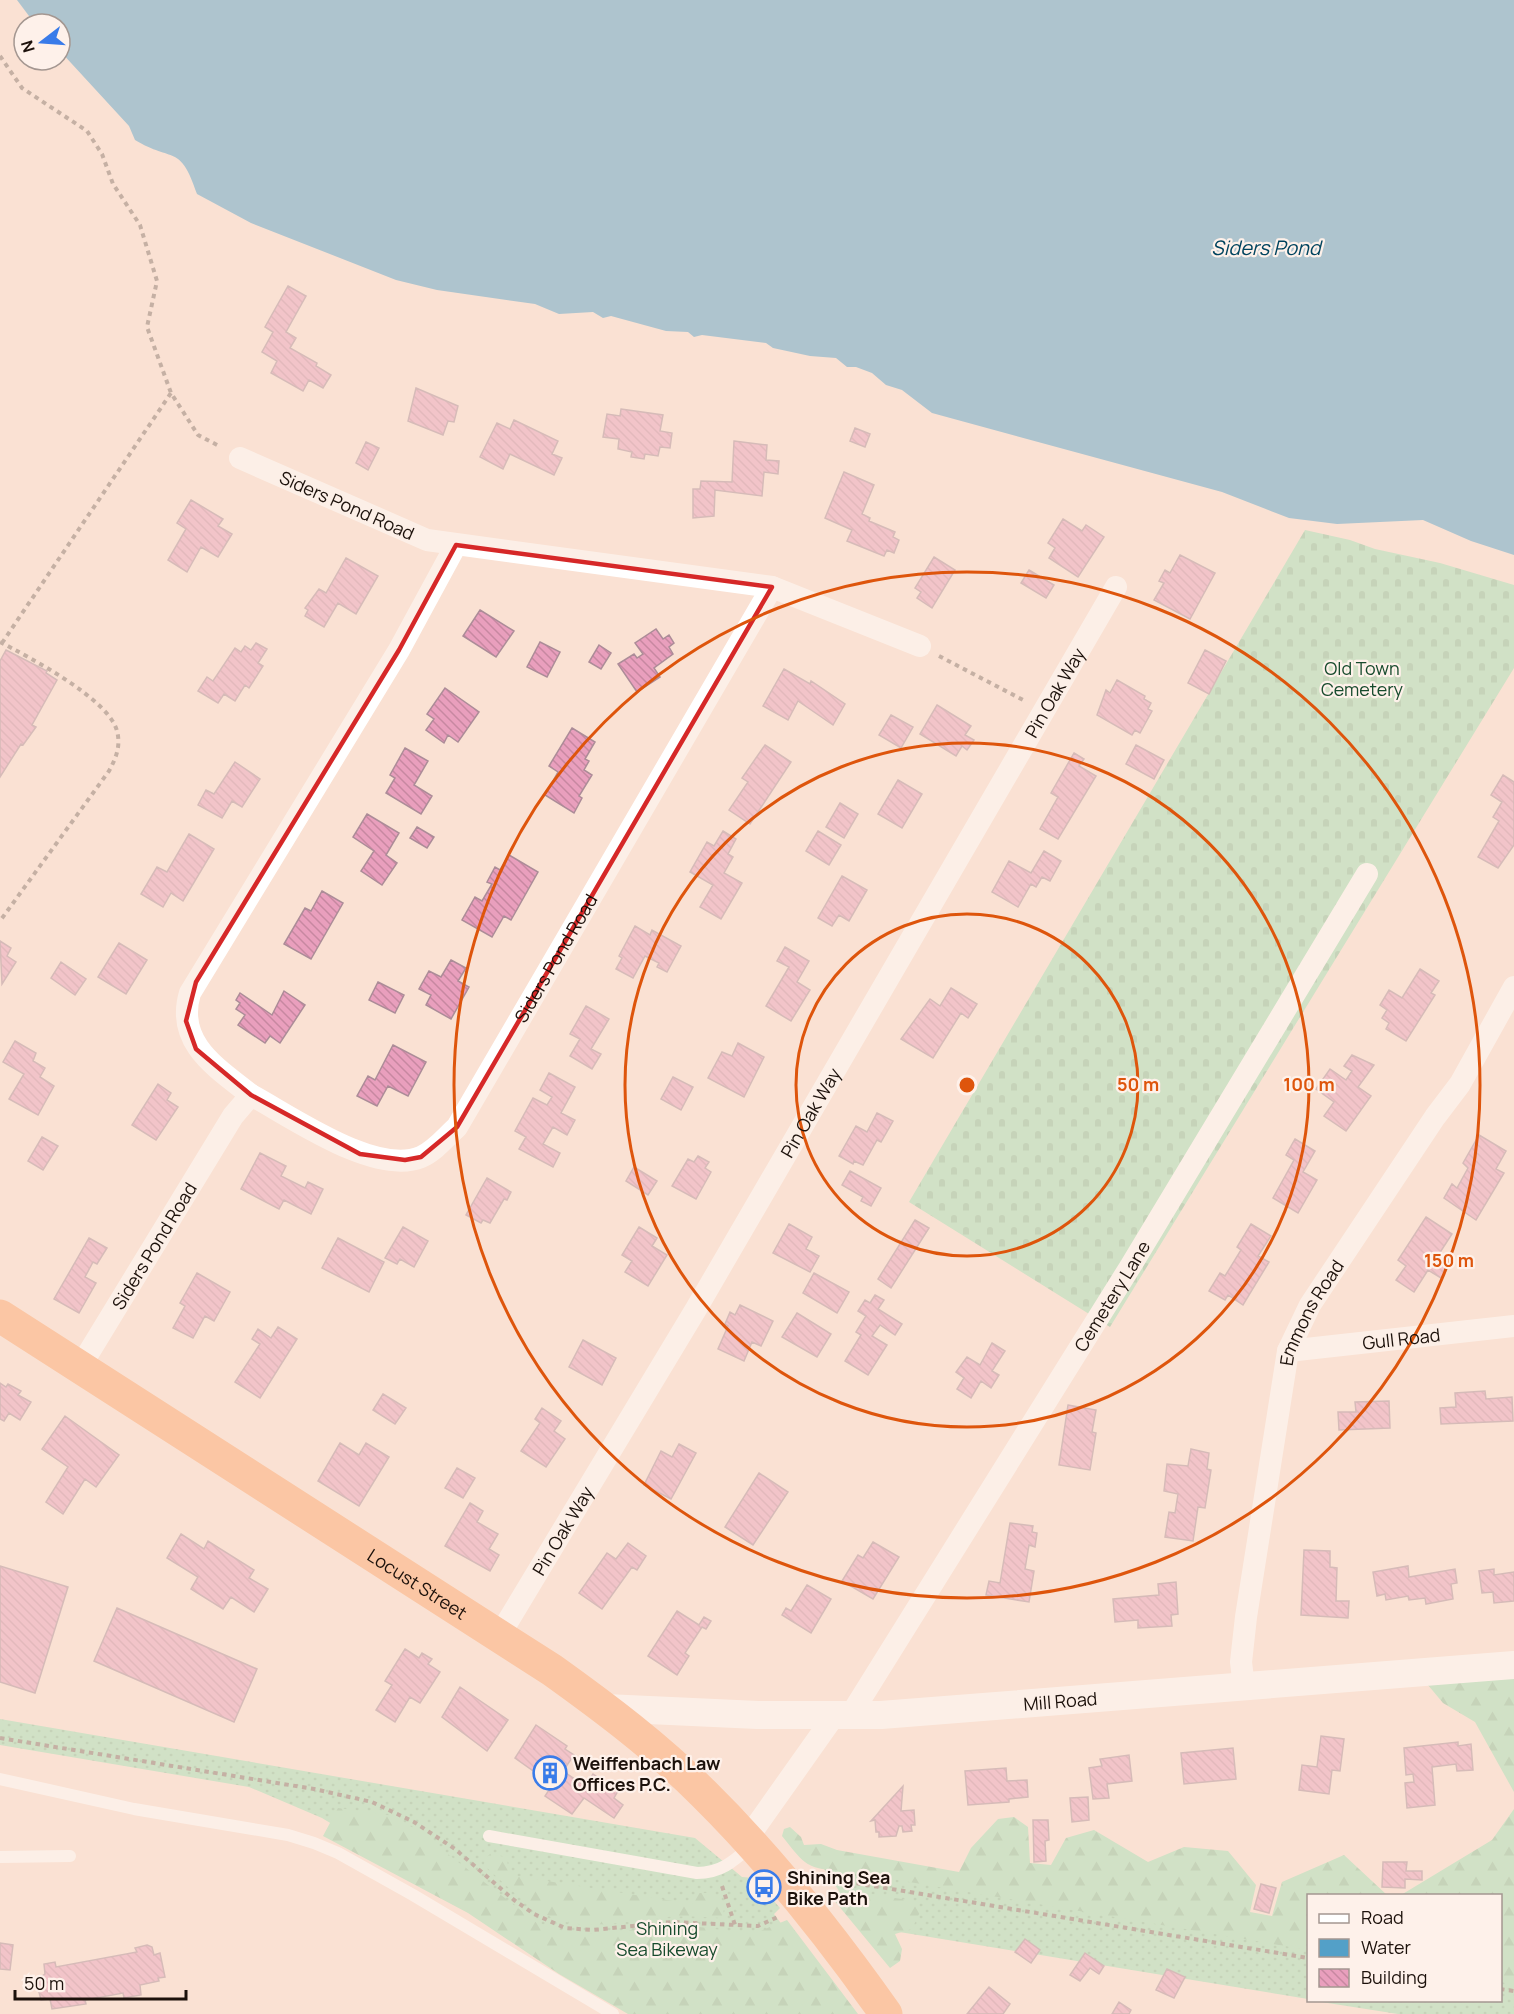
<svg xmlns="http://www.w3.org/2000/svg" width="1514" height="2014" viewBox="0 0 1514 2014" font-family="Manrope,sans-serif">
<defs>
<pattern id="grass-dots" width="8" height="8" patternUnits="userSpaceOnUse" patternTransform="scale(1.5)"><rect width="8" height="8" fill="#9fe1b5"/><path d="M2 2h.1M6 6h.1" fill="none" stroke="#88c09a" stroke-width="1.8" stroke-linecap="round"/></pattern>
<pattern id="forest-firs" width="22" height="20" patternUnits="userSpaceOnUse" patternTransform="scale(1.5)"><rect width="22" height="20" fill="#9fe1b5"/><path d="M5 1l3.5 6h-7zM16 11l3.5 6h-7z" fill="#88c09a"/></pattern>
<pattern id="cemetery-stones" width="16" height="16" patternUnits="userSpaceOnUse" patternTransform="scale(1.5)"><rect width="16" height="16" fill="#9fe1b5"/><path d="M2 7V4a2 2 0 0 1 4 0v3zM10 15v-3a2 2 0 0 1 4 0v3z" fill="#88c09a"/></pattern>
<pattern id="building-back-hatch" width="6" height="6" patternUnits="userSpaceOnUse" patternTransform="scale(1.5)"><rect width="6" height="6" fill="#e99fbd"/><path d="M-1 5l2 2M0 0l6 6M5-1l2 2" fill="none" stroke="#c788a1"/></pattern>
</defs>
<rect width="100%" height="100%" fill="#fae1d3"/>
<path fill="url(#grass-dots)" d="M0,1719L695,1838L742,1877L754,1878L780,1908L774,1914L816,1970L645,2014L322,1818L249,1787L0,1745Z
M818,1860L1308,1948V1999L863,1926Z
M1501,1979L1514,1982V2014H1398L1315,2001L1500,2000Z"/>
<path fill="url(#forest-firs)" d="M1514,1678V1792L1475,1722L1443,1703L1428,1685Z
M338,1808L388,1815L414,1828L536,1922L562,1931L588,1934L684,1925L753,1934L787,1920L858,2014H628L559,1974L468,1913L323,1836Z
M1514,1809V1985L1501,1982L1500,1896L1401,1895L1492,1840Z
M1014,1817L1028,1827L1030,1863L1051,1865L1066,1838L1094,1830L1148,1862L1184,1847L1228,1851L1256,1885L1250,1912L1272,1916L1282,1882L1344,1855L1387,1895L1308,1896V1950L845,1871C806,1869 806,1866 782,1836L784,1829L790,1827L801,1837L804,1845L821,1844L837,1850L959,1872L971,1848L998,1819Z
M491,1853L507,1858L509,1875L692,1904L698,1893H714L725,1905L722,1918C703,1917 686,1916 667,1917C635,1920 598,1929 566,1922C533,1914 508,1887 484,1865L485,1859Z
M848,1890L913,1901L920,1912L912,1929L895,1934L902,1949L900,1961L890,1968L833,1899L836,1891Z"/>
<path fill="url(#cemetery-stones)" d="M1305,530L1350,540L1375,549L1440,563L1514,585V668L1110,1327L909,1202Z"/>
<path fill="#53a0c8" d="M17,0H1514V555L1471,541L1423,520L1337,524L1289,518L1222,492L932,413L902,390L886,385L872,373L856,367H847L836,358L810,356L773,348L766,343L702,335L694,337L688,332L666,331L611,316L603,318L593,312L559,314L535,304L437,290L396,280L251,223L197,194C180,143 173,163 135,140L129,126L60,51V24H35Z"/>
<path fill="url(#building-back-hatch)" stroke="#ac8c98" stroke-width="1.5" d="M288,286L306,296L286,332L296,338L290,348L317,363L316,366L331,375L323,388L309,380L303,391L271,373L277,361L262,352L273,332L265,327Z
M416,388L458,406L454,422L448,421L443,435L408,421Z
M621,409L663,415L660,431L672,433L670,448L660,447L658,456L645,454L644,459L631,457L632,452L618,449L619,439L603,437L607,414L620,416Z
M514,420L558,441L552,454L562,458L554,475L510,454L503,469L480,457L497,423L510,429Z
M855,428L870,434L865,447L850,441Z
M734,441L767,445L766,460L779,461L778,474L764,472L762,496L715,490L714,516L693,518V489H700L701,481L732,482Z
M366,442L379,448L368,470L356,463Z
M844,472L874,485L862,514L870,518L869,521L895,532L893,537L899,540L894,553L887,550L884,556L847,541L852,530L825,518Z
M191,500L223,519L218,526L232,534L218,557L201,547L187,572L168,560L186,529L177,523Z
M1063,519L1082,531L1086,525L1104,537L1078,577L1049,558L1055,548L1048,543Z
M1180,555L1215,573L1190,619L1154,600L1164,583L1159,581L1165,570L1170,573Z
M934,557L955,570L932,608L917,598L921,592L915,588Z
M346,558L378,576L356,614L338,603L324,627L305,616L308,610L305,608L319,589L326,593Z
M1029,570L1054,585L1046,598L1021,583Z
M480,610L514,631L496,657L463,636Z
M656,629L663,639L669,635L674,643L669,647L673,654L654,668L660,677L637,692L618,664L634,654L637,658L643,654L635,643Z
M540,642L560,652L547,677L527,667Z
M256,643L267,649L258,663L263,666L249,688L245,685L235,701L224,694L218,703L198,691L207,677L213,681L235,648L241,652L245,646L251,650Z
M599,645L611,653L601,669L589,662Z
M6,650L47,671L46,673L57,680L32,725L36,727L23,745L21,744L0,777V661Z
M1205,650L1226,661L1209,694L1188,683Z
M784,669L810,684L811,681L845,704L833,725L798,701L788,720L763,706Z
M1117,680L1145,696L1144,699L1151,703L1148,709L1152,711L1140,733L1135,730L1132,735L1097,715L1106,690L1110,693Z
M445,688L479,712L458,742L448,735L444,743L426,730L434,719L427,714Z
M937,705L971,726L965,735L974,740L967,750L962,746L956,756L920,734Z
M891,715L913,727L901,748L879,735Z
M572,728L595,742L585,759L589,761L584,770L592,775L579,796L582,798L574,813L545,795L558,772L549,766Z
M765,745L791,762L750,824L729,810L748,782L742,778Z
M1136,745L1164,760L1154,779L1126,764Z
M405,748L428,761L414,785L432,796L421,814L386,793L395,778L390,775Z
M1074,753L1084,759L1079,766L1096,776L1058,839L1040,829L1058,797L1051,793Z
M235,762L260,779L242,807L232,801L222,818L198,805L206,790L214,794Z
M1503,775L1514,782V845L1498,868L1478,857L1499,821L1493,817L1502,802L1491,795Z
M898,780L922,794L902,828L878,814Z
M840,803L858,814L844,838L826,827Z
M367,814L399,833L386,855L397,863L382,885L361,871L374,851L353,837Z
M417,827L434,837L427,848L410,838Z
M723,831L736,839L728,854L733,857L724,873L742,883L721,919L700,907L713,885L690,872L707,842L714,846Z
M818,831L841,845L829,865L806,851Z
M189,834L214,849L183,901L171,893L163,907L141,894L157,867L167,872Z
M1044,851L1061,861L1050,881L1042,877L1036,887L1031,884L1018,907L992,892L1009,861L1031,873Z
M509,855L538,872L511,920L504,916L492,937L462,920L475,897L482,901L492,884L487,882L495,867L500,870Z
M842,876L867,890L849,921L839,915L832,926L818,918Z
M322,891L343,903L311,959L284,944L305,908L311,911Z
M635,926L650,935L652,930L681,946L667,972L657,967L659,963L645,956L633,978L616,969L622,958L619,956Z
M0,941L11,948L7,956L16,962L2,984Z
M119,943L147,960L126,994L98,977Z
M785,947L809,961L797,982L810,990L791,1021L766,1006L789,967L777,961Z
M451,960L466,968L458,981L469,987L451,1019L426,1005L431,995L419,989L429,971L441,977Z
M61,962L86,979L75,995L51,978Z
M1420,969L1439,981L1431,993L1435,995L1406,1041L1386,1029L1389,1023L1382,1018L1387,1010L1380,1005L1389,990L1402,998Z
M378,982L404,995L395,1013L369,1000Z
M951,988L977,1004L968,1018L961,1013L933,1058L901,1039L930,999L940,1006Z
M284,991L305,1005L280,1043L270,1036L265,1043L238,1025L245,1015L236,1009L240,1003L236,1000L240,993L272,1015Z
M586,1006L609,1019L591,1049L601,1054L592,1069L570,1056L580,1039L570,1034Z
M15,1041L36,1053L33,1061L45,1068L40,1077L54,1086L38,1115L9,1099L24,1074L3,1062Z
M738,1043L764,1057L744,1097L708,1078L722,1052L732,1056Z
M393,1045L426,1062L408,1096L388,1086L377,1106L357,1096L368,1076L375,1080Z
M1352,1055L1374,1065L1358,1087L1371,1096L1346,1131L1324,1116L1334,1102L1316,1089L1330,1069L1346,1080L1352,1071L1344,1066Z
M549,1073L575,1087L561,1113L575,1120L567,1135L553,1127L543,1144L560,1153L553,1167L519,1149L526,1137L515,1131L533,1098L547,1105L552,1097L540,1090Z
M673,1077L693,1087L681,1110L661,1099Z
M158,1084L171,1093L167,1100L178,1107L156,1140L132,1125Z
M877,1113L893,1121L881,1142L877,1140L863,1165L854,1161L853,1164L839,1156L856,1126L867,1132Z
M1479,1135L1506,1151L1496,1169L1504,1173L1476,1220L1444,1198L1452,1184L1457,1188L1468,1168L1463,1163Z
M42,1137L58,1146L43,1170L28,1161Z
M1295,1139L1315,1151L1303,1172L1317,1180L1298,1213L1273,1198L1294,1160L1286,1155Z
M260,1153L286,1166L281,1176L305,1188L308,1182L323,1189L311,1214L284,1200L279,1209L241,1189Z
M698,1156L709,1162L705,1168L711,1172L696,1199L672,1186L688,1159L694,1162Z
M634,1167L657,1181L648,1195L626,1181Z
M850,1171L881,1188L871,1206L861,1201L863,1197L842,1185Z
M487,1178L511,1192L507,1200L504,1199L490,1223L483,1220L481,1223L466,1215Z
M1426,1217L1452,1234L1437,1257L1450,1265L1441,1278L1428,1270L1414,1292L1396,1280L1406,1266L1398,1260Z
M915,1220L929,1228L891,1288L878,1279Z
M789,1224L812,1237L806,1249L819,1256L810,1272L773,1253Z
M1251,1224L1271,1236L1258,1256L1269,1262L1243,1305L1228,1295L1225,1300L1209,1291L1220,1273L1225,1276L1241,1250L1237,1247Z
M403,1227L428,1241L414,1267L400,1259L397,1264L385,1258Z
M639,1227L657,1238L652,1246L667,1255L648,1286L625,1272L632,1261L622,1255Z
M89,1238L107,1248L97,1264L93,1262L85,1277L96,1283L79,1313L54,1299Z
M338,1238L384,1262L369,1292L322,1268Z
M197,1273L230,1292L214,1321L205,1316L193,1338L173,1328L185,1306L180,1303Z
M814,1273L849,1292L837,1313L803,1293Z
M875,1295L884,1300L878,1309L902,1324L895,1335L880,1325L872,1336L887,1345L868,1375L845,1361L861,1335L856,1332L866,1316L858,1311L865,1300L870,1303Z
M740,1305L773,1321L761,1346L752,1342L744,1361L718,1349L728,1326L725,1324L730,1312L735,1315Z
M797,1313L831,1334L817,1357L782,1337Z
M278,1327L297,1339L260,1398L235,1382L260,1344L252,1339L258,1329L271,1338Z
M583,1340L616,1358L602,1385L569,1367Z
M992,1343L1005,1351L992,1371L999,1375L991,1388L981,1381L971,1398L957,1389L964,1378L956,1372L967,1357L980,1365Z
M0,1383L6,1387L8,1384L21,1391L18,1395L31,1402L20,1420L9,1413L4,1421L0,1419Z
M1485,1391L1486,1399L1512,1397L1513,1421L1441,1424L1440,1408L1456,1407L1455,1393Z
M383,1394L406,1408L395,1424L373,1410Z
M1389,1401L1390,1428L1339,1430L1338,1412H1356L1355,1402Z
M1068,1405L1096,1410L1092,1432L1096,1433L1090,1470L1059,1465Z
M542,1408L561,1421L554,1431L565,1439L546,1467L521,1451L540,1423L535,1419Z
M65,1416L119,1455L96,1487L85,1479L63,1514L46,1502L68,1467L42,1449Z
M340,1443L359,1455L366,1443L389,1457L359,1506L318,1481Z
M679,1444L696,1453L671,1499L644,1485L661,1451L672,1457Z
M1191,1449L1209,1453L1207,1469L1211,1470L1205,1508L1198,1507L1193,1541L1165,1537L1169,1512L1175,1513L1178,1494L1164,1491L1167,1464L1188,1466Z
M457,1468L475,1478L463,1498L445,1488Z
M759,1473L788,1492L753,1545L725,1527Z
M470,1503L483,1511L477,1522L498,1534L489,1549L499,1555L490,1571L445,1546Z
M1010,1523L1033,1526L1032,1532L1037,1533L1035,1547L1029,1545L1025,1569L1034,1571L1029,1602L986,1595L989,1581L1000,1583Z
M181,1534L204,1549L208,1541L254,1570L249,1578L268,1589L254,1612L231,1597L223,1609L191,1589L198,1577L167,1558Z
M873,1542L899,1557L873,1599L842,1581L858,1555L863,1558Z
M628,1543L646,1556L637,1570L632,1567L602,1609L579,1593L607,1553L616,1559Z
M1304,1550L1330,1551V1567L1337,1568L1336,1601H1349L1348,1618L1301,1615Z
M0,1566L68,1587L35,1693L0,1682Z
M1408,1566L1409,1577L1455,1569L1457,1583L1451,1584L1453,1599L1426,1604L1425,1598L1409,1600L1408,1596L1386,1600L1385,1594L1377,1596L1373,1572Z
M1494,1569V1575L1514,1572V1601L1494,1603L1493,1592L1482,1593L1479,1571Z
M1176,1582L1178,1614L1171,1615L1172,1626L1138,1628V1620L1115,1622L1113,1599L1159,1595L1158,1584Z
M807,1585L831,1599L811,1633L782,1615L786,1608L791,1611Z
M117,1608L257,1669L234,1722L94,1661Z
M677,1611L699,1625L704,1617L711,1621L706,1629L702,1627L685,1653L689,1656L677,1675L648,1656Z
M405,1649L419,1658L422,1653L432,1659L428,1664L440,1672L420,1703L410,1697L395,1722L376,1710L392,1685L385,1681Z
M460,1687L508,1720L487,1751L442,1717Z
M536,1725L567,1746L565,1749L574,1755L563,1771L585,1786L593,1774L618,1791L614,1798L623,1805L614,1818L584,1798L572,1814L545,1796L555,1781L549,1777L546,1780L515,1758Z
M1321,1736L1344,1739L1340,1771L1332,1770L1329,1794L1299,1790L1302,1765L1317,1767Z
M1458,1742V1746L1471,1744L1473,1770L1457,1771L1456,1764L1432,1767L1435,1805L1407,1808L1405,1783L1414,1782L1413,1774L1406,1775L1404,1748Z
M1233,1748L1236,1779L1184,1784L1181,1753Z
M1129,1755L1132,1781L1107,1784L1109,1798L1093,1799L1089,1768L1102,1766L1100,1759Z
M1006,1768L1007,1781L1027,1780L1028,1797L1009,1799V1802L968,1805L965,1771Z
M903,1786L901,1811L914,1810L915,1825H911L912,1831L903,1832L902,1826H899L896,1836L879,1837V1832H876L875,1820L871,1821Z
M1088,1797L1089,1820L1072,1822L1070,1798Z
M1033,1820H1048L1049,1840L1045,1841L1046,1861L1034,1862Z
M1383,1862H1407L1406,1871H1422V1880L1405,1879V1888L1382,1887Z
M1261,1884L1276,1888L1269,1913L1254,1909Z
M1025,1939L1040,1950L1031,1963L1015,1952Z
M0,1943L13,1945L10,1970L0,1969Z
M147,1945L152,1947L154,1955L160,1953L165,1977L158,1978L159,1981L140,1985L141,1995L124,1998L123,1993L85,2000L86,2004L52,2009L50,1999L41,2000L36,1980L45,1974L44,1964L55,1962L56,1967L137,1952L135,1948Z
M1085,1953L1104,1966L1099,1974L1090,1968L1080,1981L1070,1975Z
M1167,1969L1185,1977L1174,1998L1156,1990Z
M989,1987L1010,2004L1003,2014H967Z
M1119,2002L1131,2010L1129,2014H1112Z"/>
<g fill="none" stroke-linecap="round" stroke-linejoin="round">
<path stroke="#86746a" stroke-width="4" stroke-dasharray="4.5 4.5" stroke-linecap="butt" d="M0,56L22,88L87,131L102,154L113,184L140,225L157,281L147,327L171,393L198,435L221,447
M0,642C29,657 109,699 117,731C121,746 116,758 109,771L0,921
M2,643L171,393
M939,656L1025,701
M0,1738L314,1789L372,1802L414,1822L455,1849L514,1900L534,1914L565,1928L593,1930L672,1922L758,1926L780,1916
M821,1883L837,1880L1308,1958
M722,1886L735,1925
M1500,1989L1514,1991"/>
<path stroke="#fff" stroke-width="12" d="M0,1779L134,1809L288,1835L314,1843L338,1853L413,1895L613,2014
M489,1836L697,1873C721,1873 734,1861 751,1846
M0,1857L70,1856"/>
<g stroke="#fff" stroke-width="22">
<path id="s1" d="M240,458L427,540L772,587L920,646"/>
<path d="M251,1095C217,1068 175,1043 190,993L399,650L456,545"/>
<path id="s2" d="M1288,1351L1514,1326"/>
<path id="s3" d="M80,1367L233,1116L251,1095C292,1117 375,1176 421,1157C435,1151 446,1137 457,1127L772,587"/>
<path id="s4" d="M499,1636L696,1309L1116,587"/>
<path id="s5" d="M1244,1687L1241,1662L1246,1617L1288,1351L1310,1305L1435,1117L1460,1084L1514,987"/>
<path id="s6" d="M850,1716L1130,1267L1367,874"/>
<path d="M747,1839L834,1716"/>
</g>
<path stroke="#fff" stroke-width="28" id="s7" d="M605,1708L758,1715H881L1514,1665"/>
<path stroke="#fca46a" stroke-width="33" id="s8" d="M0,1316L552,1670C605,1708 657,1747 703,1793C771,1860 831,1936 886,2014"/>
</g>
<path d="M0 0H1514V2014H0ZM456,545L772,587L457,1127L421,1157L405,1160L360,1154L251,1095L196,1049L186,1021L196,982L399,650Z" fill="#fae1d3" fill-opacity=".55" fill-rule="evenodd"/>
<path fill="none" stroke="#d62828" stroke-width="4.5" stroke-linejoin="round" d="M456,545L772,587L457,1127L421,1157L405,1160L360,1154L251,1095L196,1049L186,1021L196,982L399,650Z"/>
<g fill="none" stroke="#de550c" stroke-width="3">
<circle cx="967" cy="1085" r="171"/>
<circle cx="967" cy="1085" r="342"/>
<circle cx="967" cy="1085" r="513"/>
</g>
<defs>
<g id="building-ring" transform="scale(1.725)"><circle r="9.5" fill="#fef1ea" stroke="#397be9" stroke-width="1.5"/><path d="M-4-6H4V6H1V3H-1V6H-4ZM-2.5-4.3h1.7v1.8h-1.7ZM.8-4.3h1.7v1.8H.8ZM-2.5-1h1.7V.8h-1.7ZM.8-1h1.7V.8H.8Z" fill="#397be9"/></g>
<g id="bus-ring" transform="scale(1.725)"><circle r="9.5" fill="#fef1ea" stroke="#397be9" stroke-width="1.5"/><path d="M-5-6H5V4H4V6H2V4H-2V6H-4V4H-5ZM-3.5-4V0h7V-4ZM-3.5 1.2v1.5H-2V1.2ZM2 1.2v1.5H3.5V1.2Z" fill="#397be9"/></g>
</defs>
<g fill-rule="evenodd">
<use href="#building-ring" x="550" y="1773"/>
<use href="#bus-ring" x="764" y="1887"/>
</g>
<g text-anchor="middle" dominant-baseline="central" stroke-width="4.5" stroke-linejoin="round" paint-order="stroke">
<g font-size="18" fill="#1c110b" stroke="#fef1ea">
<text stroke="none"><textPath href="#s1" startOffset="117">Siders Pond Road</textPath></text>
<text stroke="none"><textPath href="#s4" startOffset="1095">Pin Oak Way</textPath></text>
<text stroke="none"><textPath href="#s3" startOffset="750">Siders Pond Road</textPath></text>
<text stroke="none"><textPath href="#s4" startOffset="609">Pin Oak Way</textPath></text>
<text stroke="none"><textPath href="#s3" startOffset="142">Siders Pond Road</textPath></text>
<text stroke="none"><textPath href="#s6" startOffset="495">Cemetery Lane</textPath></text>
<text stroke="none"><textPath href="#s5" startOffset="384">Emmons Road</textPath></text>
<text stroke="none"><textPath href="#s2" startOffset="114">Gull Road</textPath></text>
<text stroke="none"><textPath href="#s4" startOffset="123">Pin Oak Way</textPath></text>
<text stroke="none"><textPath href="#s8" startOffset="496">Locust Street</textPath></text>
<text stroke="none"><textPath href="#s7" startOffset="456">Mill Road</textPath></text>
</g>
<g font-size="18" fill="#174b2d" stroke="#fef1ea">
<text x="1362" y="668">Old Town<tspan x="1362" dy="21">Cemetery</tspan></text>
<text x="667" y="1928">Shining<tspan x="667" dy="21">Sea Bikeway</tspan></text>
</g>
<g font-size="18" font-weight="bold" fill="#1c110b" stroke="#fef1ea" text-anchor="start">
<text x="573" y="1763">Weiffenbach Law<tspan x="573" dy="21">Offices P.C.</tspan></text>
<text x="787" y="1877">Shining Sea<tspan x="787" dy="21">Bike Path</tspan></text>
</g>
<g font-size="20" font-style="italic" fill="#00445f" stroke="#fef1ea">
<text x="1266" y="247">Siders Pond</text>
</g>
</g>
<circle cx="967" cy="1085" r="9" fill="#de550c" stroke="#fef1ea" stroke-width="3"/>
<g font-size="18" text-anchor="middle" font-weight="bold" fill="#de550c" stroke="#fef1ea" stroke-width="4.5" stroke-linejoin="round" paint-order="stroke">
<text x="1138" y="1091">50 m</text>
<text x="1309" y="1091">100 m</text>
<text x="1449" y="1267">150 m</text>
</g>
<rect x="1307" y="1894" width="195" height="108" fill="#fef1ea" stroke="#a49791" stroke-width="1.5"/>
<rect x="1319" y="1914" width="30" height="9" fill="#ffffff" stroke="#a49791" stroke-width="1.5"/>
<text x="1361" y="1924" font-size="18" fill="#1c110b">Road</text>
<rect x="1319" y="1939" width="30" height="18" fill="#53a0c8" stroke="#a49791" stroke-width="1.5"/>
<text x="1361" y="1954" font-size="18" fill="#1c110b">Water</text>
<rect x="1319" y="1969" width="30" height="18" fill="url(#building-back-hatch)" stroke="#a49791" stroke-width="1.5"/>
<text x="1361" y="1984" font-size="18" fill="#1c110b">Building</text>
<g transform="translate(42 42) rotate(253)"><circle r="28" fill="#fef1ea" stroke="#a49791" stroke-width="1.5"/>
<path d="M0-4.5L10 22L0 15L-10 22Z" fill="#397be9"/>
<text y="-9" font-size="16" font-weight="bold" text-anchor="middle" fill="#1c110b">N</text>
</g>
<path d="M15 1990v9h171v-9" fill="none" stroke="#1c110b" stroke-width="3"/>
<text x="24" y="1990" font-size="18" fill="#1c110b" stroke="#fef1ea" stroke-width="4.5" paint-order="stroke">50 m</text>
</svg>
